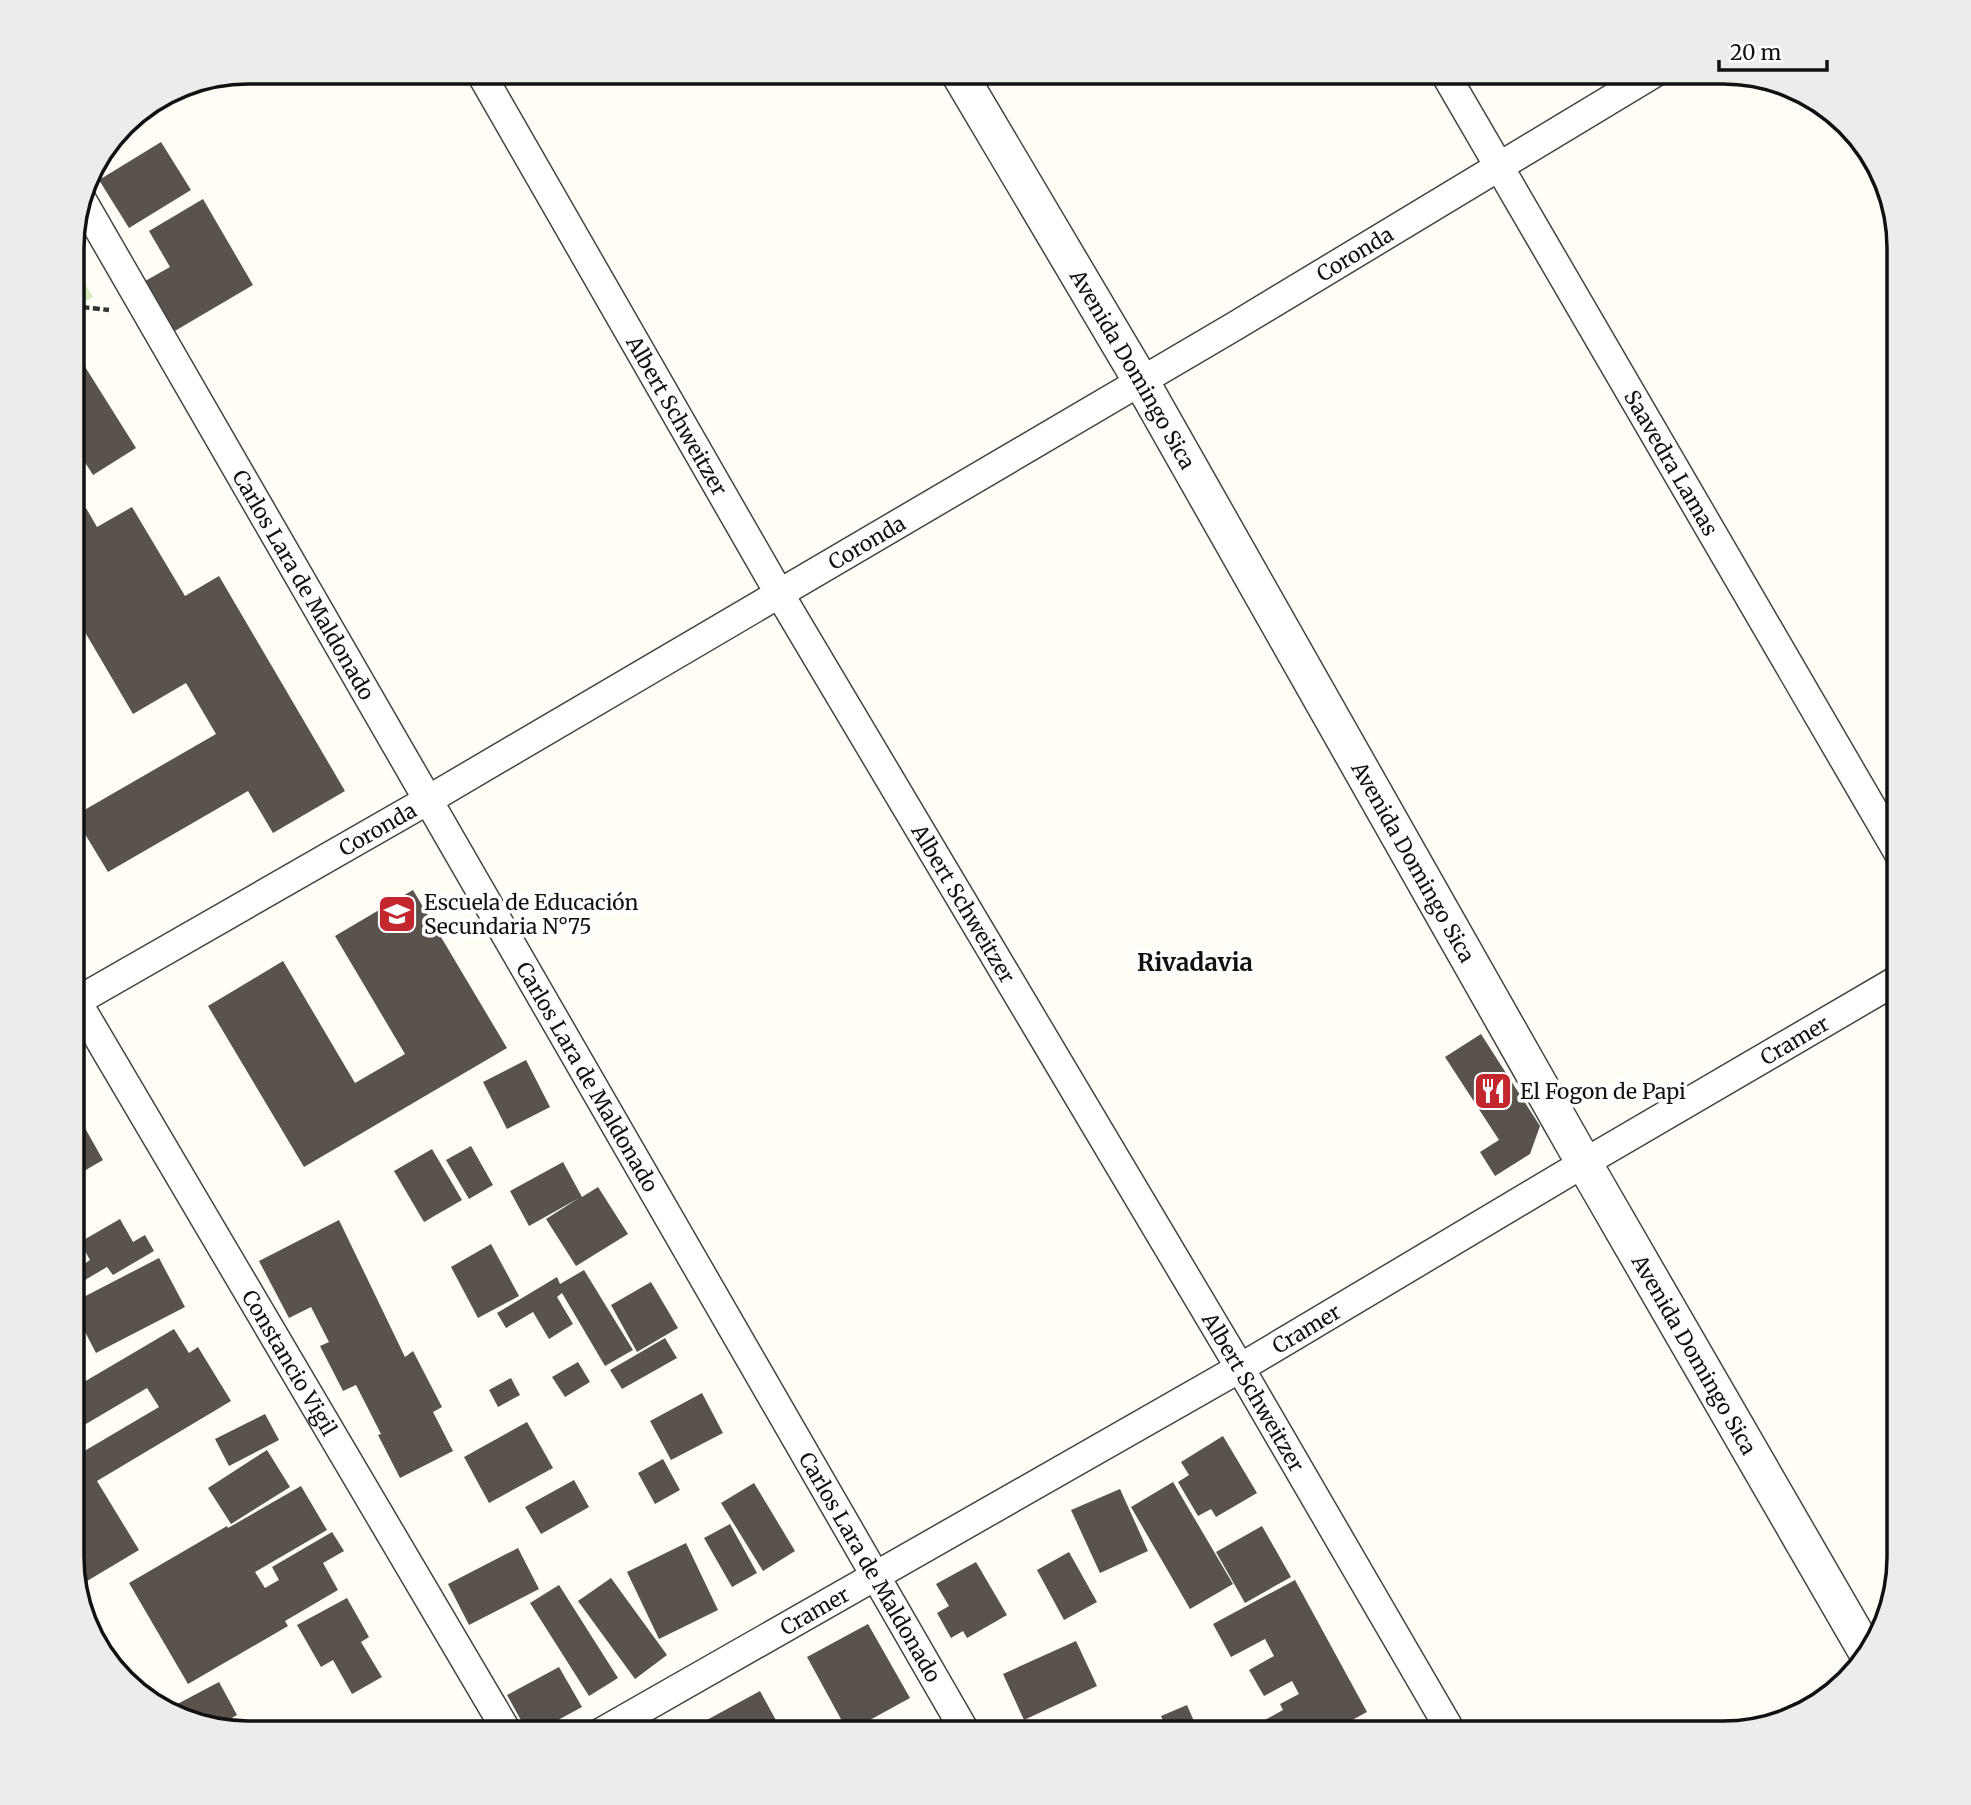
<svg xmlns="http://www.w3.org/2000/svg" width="1971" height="1805" viewBox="0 0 1971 1805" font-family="Merriweather,serif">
<rect width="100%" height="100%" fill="#fffdf5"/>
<path fill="#d5ebbd" d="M72,262L93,297L72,310Z"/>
<path fill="#5a524d" d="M161,142L191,190L129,228L99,180Z
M203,199L253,285L168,335L138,285L170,267L149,231Z
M72,346L136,448L93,475L72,442Z
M132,507L185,596L219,576L345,791L273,833L248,791L108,872L74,816L216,734L186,683L133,714L72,610V516L86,508L97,527Z
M413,890L507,1048L304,1167L208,1006L283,961L355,1083L405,1054L335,936Z
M1481,1034L1540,1126L1530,1154L1495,1176L1480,1152L1499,1140L1445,1057Z
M526,1060L550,1107L507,1129L483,1082Z
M72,1105L103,1160L72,1178Z
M471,1146L493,1185L469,1199L446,1160Z
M432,1149L462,1200L424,1222L394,1171Z
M563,1162L582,1197L598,1187L628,1234L576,1266L546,1219L579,1198L529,1226L510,1191Z
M120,1219L133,1242L145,1235L154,1251L113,1275L107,1267L85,1280L78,1268L90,1260L80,1242Z
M339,1220L405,1357L413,1351L442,1407L433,1412L453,1451L400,1478L378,1435L381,1434L356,1385L343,1391L320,1346L329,1342L311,1307L289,1318L259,1261Z
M491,1244L519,1296L478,1318L451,1267Z
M159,1258L185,1307L96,1353L72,1307V1303Z
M584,1270L633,1350L605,1366L562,1293L557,1297L573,1324L549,1339L533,1312L506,1328L497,1313L557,1277L560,1284Z
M651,1282L678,1328L637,1352L611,1305Z
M174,1329L189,1353L198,1347L231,1401L97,1481L139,1550L77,1587L72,1568V1439L81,1453L159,1407L147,1388L74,1431L72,1427V1389Z
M665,1338L677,1358L622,1389L610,1370Z
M578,1362L590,1382L565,1397L552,1377Z
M511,1378L520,1395L498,1407L489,1390Z
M702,1393L723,1433L671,1460L650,1421Z
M265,1414L279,1440L229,1466L215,1439Z
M527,1422L553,1468L489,1503L464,1457Z
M1223,1436L1257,1493L1216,1517L1211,1509L1198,1516L1178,1482L1189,1475L1181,1462Z
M267,1450L290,1487L231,1524L208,1488Z
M663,1459L680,1490L655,1504L638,1473Z
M574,1480L589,1507L541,1534L525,1507Z
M1173,1482L1233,1584L1190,1609L1131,1507Z
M754,1483L795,1551L763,1571L721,1503Z
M301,1486L327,1530L255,1572L265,1588L279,1580L272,1567L332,1532L344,1551L323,1563L338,1590L285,1621L288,1626L188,1684L129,1583L227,1526L228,1528Z
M1120,1489L1148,1551L1100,1573L1071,1510Z
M730,1524L757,1573L732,1587L704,1538Z
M1262,1526L1291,1577L1245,1603L1216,1552Z
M686,1543L718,1610L659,1639L627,1572Z
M518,1548L539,1589L469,1625L448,1584Z
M1069,1552L1097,1602L1064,1620L1037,1570Z
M976,1562L1007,1615L967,1638L963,1631L951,1638L937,1613L949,1606L936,1584Z
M611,1578L667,1655L635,1679L578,1601Z
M1295,1580L1367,1712L1328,1733H1249L1247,1730L1283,1710L1280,1704L1299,1694L1292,1681L1264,1696L1249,1670L1274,1656L1265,1639L1231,1657L1213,1624Z
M559,1585L618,1678L589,1696L530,1603Z
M347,1598L369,1637L361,1642L382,1677L352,1694L333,1660L321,1667L297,1625Z
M868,1624L910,1698L848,1732L807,1657Z
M1076,1641L1097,1686L1024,1720L1003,1674Z
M559,1667L582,1707L534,1733H528L507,1695Z
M219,1682L237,1715L216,1727L180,1720L166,1710Z
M760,1691L783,1733H683Z
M1187,1705L1199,1733H1168L1161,1716Z
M1070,1721L1076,1733H1045Z"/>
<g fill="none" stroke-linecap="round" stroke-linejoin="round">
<g stroke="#444" stroke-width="31">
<g id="minor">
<path id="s1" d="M480,72L779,593L1240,1368L1452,1733"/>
<path id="s2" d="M1444,72L1899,854"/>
<path id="s3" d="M82,200L966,1733"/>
<path id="s4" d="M72,993L508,1733"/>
<path id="s5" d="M72,1004L428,800L1235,326L1656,72"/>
<path id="s6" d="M600,1733L1240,1368L1584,1163L1899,979"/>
</g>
</g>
<g stroke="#444" stroke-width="38">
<g id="tertiary">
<path id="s7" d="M958,72L1141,381L1584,1163L1867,1653"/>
</g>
</g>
<path stroke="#333" stroke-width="4.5" stroke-dasharray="7 3.5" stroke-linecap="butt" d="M72,306L109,310"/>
<use href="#minor" stroke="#fff" stroke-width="28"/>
<use href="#tertiary" stroke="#fff" stroke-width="35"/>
</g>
<defs>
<g id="school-square" transform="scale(2.0125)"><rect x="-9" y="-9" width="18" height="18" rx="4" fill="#c4262e" stroke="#fff"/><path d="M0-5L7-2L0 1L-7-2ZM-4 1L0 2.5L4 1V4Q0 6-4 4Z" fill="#fff"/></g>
<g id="restaurant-square" transform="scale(2.0125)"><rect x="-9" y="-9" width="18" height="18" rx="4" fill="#c4262e" stroke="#fff"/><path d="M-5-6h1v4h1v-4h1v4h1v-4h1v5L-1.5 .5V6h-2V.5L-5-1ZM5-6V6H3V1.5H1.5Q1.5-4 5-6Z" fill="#fff"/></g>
</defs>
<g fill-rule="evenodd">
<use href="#school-square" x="397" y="914"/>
<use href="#restaurant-square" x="1493" y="1091"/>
</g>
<g text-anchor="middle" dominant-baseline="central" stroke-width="7" stroke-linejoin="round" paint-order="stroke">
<g font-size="21" fill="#111" stroke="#fff">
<text stroke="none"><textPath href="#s5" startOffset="1486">Coronda</textPath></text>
<text stroke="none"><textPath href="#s7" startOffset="345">Avenida Domingo Sica</textPath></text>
<text stroke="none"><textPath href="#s1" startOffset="396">Albert Schweitzer</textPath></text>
<text stroke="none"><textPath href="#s2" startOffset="452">Saavedra Lamas</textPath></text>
<text stroke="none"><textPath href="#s5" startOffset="919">Coronda</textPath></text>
<text stroke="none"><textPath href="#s3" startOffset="444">Carlos Lara de Maldonado</textPath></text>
<text stroke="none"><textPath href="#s5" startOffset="352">Coronda</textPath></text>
<text stroke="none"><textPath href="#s7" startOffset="912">Avenida Domingo Sica</textPath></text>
<text stroke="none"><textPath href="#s1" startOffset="962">Albert Schweitzer</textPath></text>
<text stroke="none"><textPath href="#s6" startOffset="1381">Cramer</textPath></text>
<text stroke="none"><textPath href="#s3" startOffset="1012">Carlos Lara de Maldonado</textPath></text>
<text stroke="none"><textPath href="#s6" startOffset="814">Cramer</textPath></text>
<text stroke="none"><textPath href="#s7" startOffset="1479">Avenida Domingo Sica</textPath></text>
<text stroke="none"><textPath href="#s4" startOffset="429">Constancio Vigil</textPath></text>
<text stroke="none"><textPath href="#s1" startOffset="1530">Albert Schweitzer</textPath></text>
<text stroke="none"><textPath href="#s3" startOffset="1578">Carlos Lara de Maldonado</textPath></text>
<text stroke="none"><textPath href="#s6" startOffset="247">Cramer</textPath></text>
</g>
<g font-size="21" fill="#111" stroke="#fff" text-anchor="start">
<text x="424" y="902">Escuela de Educación<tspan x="424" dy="24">Secundaria N°75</tspan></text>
<text x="1520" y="1091">El Fogon de Papi</text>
</g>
<g font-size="24" font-weight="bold" fill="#111" stroke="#fff">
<text x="1195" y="962">Rivadavia</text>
</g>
</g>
<path d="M0 0H1971V1805H0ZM248 84H1723A164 164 0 0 1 1887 248V1557A164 164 0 0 1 1723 1721H248A164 164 0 0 1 84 1557V248A164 164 0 0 1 248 84Z" fill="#ececec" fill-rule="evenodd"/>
<path fill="none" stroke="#111" stroke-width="3.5" d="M248 84H1723A164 164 0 0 1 1887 248V1557A164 164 0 0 1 1723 1721H248A164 164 0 0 1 84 1557V248A164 164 0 0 1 248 84Z"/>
<path d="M1719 60v10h108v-10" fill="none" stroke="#111111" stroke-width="3.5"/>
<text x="1730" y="60" font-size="21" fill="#111111" stroke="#ffffff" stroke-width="5" paint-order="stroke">20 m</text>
</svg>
